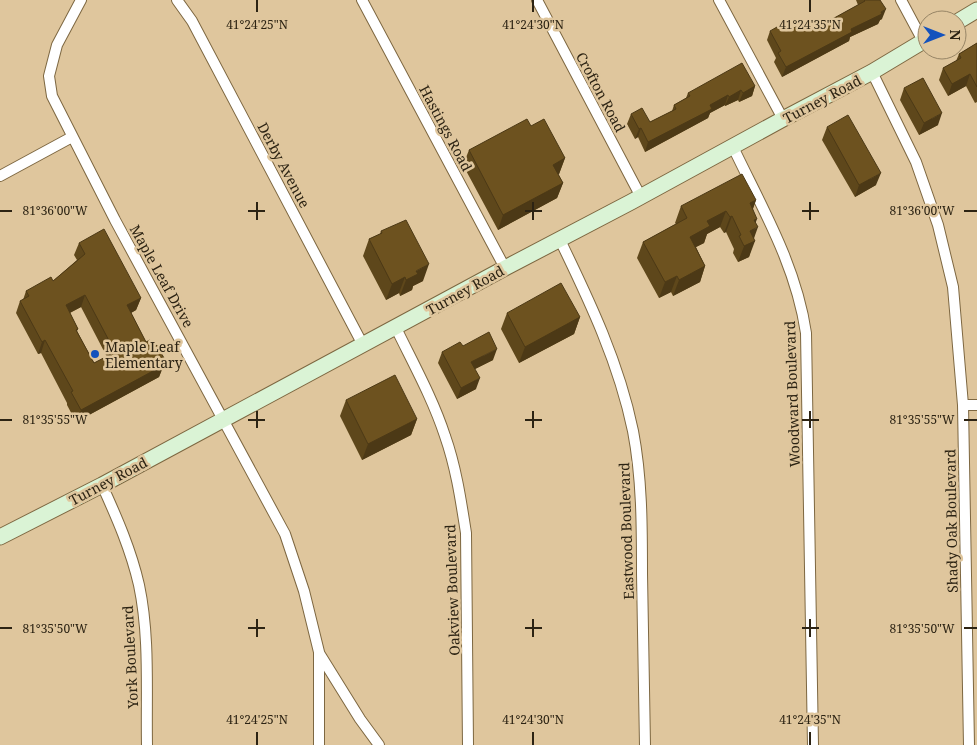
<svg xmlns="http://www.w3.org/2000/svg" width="977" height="745" viewBox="0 0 977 745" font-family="'Noto Serif',serif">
<rect width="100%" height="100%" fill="#dfc69d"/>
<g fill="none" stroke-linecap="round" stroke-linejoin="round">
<g stroke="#7d6741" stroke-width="12">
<path id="minor" d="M81,0L57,45L49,76L52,96L115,220L285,534L304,591L319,652V745
M177,0L192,21L363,345
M362,0L505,268
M537,0L641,197
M719,0L783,119
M901,0L923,41
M872,72L916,162L938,225L953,287L963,405L969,745
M733,147C762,208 796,265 806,333L813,745
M0,176L72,137
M560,240C590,302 619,363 633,431C642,478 642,526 642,574C643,631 644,688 645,745
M396,328C413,363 433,399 445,436C456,467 461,501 466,533L468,745
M963,405H977
M102,485C117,518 131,550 139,585C150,637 146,692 147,745
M319,653L360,719L379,745"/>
</g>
<g stroke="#7d6741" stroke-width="17">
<path id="secondary" d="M957,22L977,10
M0,537L102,485L505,268L631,202L783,119L872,72L927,39"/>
</g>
<use href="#minor" stroke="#fff" stroke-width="10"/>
<use href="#secondary" stroke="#daf3d5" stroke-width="15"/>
</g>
<path fill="#5e471b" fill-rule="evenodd" d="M856,0H880L882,19L880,20L878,24L850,37L849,41L782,77L774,62L776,58L767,40L770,31H788L816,28L858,5Z
M977,43V102L975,103L966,86L948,96L939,80L943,68L956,61L959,54Z
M755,86L752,96L739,102L738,100L725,106V105L710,113L708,118L645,152L638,137L635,139L627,124L631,114L650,122L672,111L674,105L686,98L688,93Z
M904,88L938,125L919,135L900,100Z
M531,126L565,158L559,174H558L563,183L557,198L498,230L463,165L469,150Z
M827,127L876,185L855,197L822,140Z
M756,200L753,209L755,222L754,239L749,257L738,262L733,253L734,249L726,232L724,233L720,227L707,234L704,243L696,247L705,266L700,282L673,296L671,292L659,298L637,258L643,242L676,224L675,223L681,206Z
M381,231L423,281L413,286L412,290L400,296L399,293L386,300L363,256L369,239L380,234Z
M79,243L141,298L136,310L131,313L146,342L154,347L165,360L159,377L76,422L67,405V403L41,353L38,354L16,313L20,301L23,300L26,291L53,281L77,260L74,255ZM81,307L107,357L94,363L77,331L78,329L70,313Z
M507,313L580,317L574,334L519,363L501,329Z
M463,346L493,360L475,369L476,389L457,399L438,363L442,352Z
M346,400L417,419L411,435L362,460L340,416Z"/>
<path fill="#4c3916" d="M886,9L882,19L880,20L878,24L850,37L849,41L782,77L786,67L851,29Z
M970,74L966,86L948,96L952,84Z
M755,86L752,96L739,102L743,93Z
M741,90L738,100L725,106L729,97Z
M728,95L725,105L710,113L708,118L645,152L648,142L710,105Z
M942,113L938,125L919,135L924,123Z
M641,128L638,137L635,139L639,129Z
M565,158L559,174L547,180L553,165Z
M881,173L876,185L855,197L859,185Z
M563,183L557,198L498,230L503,215Z
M756,200L750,216V203Z
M726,211L720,227L707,234L704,243L684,253L690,237L707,221Z
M732,216L726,232L724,233L730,217Z
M757,219L753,230L758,227L753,241H755L749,257L738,262L754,220Z
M429,264L423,281L413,286L412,290L400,296L406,280L416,271Z
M705,266L700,282L673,296L679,280Z
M677,276L671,292L659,298L665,282Z
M405,277L399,293L386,300L392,284Z
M85,295L81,307L61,317L66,305Z
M141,298L136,310L122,318L127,305Z
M580,317L574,334L519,363L525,347Z
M45,340L41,353L38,354L42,342Z
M497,349L493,360L467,373L471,362Z
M165,360L163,365H164L159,377L76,422L81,410Z
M480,378L476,389L457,399L461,388Z
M417,419L411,435L362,460L368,444Z"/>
<path fill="#6d521f" stroke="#4c3916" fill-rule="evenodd" d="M864,0H880L886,9L881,12L882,14L851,29L852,32L786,67L778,53L781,51L770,31L784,23L788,31L811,19L816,28L865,1Z
M977,43V87L970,74L952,84L943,68L961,58L959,54Z
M742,63L755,86L743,93L741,90L729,97L728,95L710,105L712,109L648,142L641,128L639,129L631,114L642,108L650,122L676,109L674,105L690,96L688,93Z
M923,78L942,113L924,123L904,88Z
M848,115L881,173L859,185L827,127Z
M527,119L531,126L544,119L565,158L553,165L563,183L503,215L469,150Z
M742,174L756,200L750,203L757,219L754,220L758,227L750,231L755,241L744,246L739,236L741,235L732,216L730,217L726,211L707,221L710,226L690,237L705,266L679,280L677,276L665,282L643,242L687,218L681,206Z
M406,220L429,264L416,271L418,274L406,280L405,277L392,284L369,239L382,233L381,231Z
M104,229L141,298L127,305L146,342L150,340L154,347L157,345L165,360L162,361L164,365L81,410L71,392L73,391L45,340L42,342L20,301L29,296L26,291L51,277L53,281L85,254L79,243ZM85,295L115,352L94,363L76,330L78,329L66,305Z
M561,283L580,317L525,347L507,313Z
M489,332L497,349L471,362L480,378L461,388L442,352L460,342L463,346Z
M395,375L417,419L368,444L346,400Z"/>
<path fill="none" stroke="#2c2313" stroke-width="2" d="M257,0V12M533,0V12M810,0V12M257,202V220M533,202V220M810,202V220M0,211H12M248,211H265M525,211H542M802,211H819M964,211H977M257,411V428M533,411V428M810,411V428M0,420H12M248,420H265M525,420H542M802,420H819M964,420H977M257,619V637M533,619V637M810,619V637M0,628H12M248,628H265M525,628H542M802,628H819M964,628H977M257,732V745M533,732V745M810,732V745"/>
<circle fill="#1452bd" stroke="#dfc69d" stroke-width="2" cx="95" cy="354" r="5"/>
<g text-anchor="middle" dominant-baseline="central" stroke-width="5" stroke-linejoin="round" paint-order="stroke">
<g font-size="14" fill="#2c2313" stroke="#dfc69d">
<text transform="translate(601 92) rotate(62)">Crofton Road</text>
<text transform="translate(822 99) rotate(-28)">Turney Road</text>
<text transform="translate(446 128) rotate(62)">Hastings Road</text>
<text transform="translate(284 165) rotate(62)">Derby Avenue</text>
<text transform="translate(162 276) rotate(61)">Maple Leaf Drive</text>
<text transform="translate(465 290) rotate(-29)">Turney Road</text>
<text transform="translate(792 394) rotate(-92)">Woodward Boulevard</text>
<text transform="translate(108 481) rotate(-28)">Turney Road</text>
<text transform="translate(951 521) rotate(-91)">Shady Oak Boulevard</text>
<text transform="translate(626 531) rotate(-92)">Eastwood Boulevard</text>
<text transform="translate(452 590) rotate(-92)">Oakview Boulevard</text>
<text transform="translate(130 657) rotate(-93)">York Boulevard</text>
</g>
<g font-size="14" fill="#2c2313" stroke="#dfc69d" text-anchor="start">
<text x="105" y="346">Maple Leaf<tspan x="105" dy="16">Elementary</tspan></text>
</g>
</g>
<g font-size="12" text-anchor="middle" fill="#2c2313" stroke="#dfc69d" stroke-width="5" stroke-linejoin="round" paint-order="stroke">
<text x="257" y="29">41°24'25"N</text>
<text x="533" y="29">41°24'30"N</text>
<text x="810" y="29">41°24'35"N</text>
<text x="922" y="215">81°36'00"W</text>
<text x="55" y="215">81°36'00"W</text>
<text x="922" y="424">81°35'55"W</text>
<text x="55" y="424">81°35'55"W</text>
<text x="922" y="633">81°35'50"W</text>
<text x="55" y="633">81°35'50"W</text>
<text x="257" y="724">41°24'25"N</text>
<text x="533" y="724">41°24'30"N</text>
<text x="810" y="724">41°24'35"N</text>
</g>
<g transform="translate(942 35) rotate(90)"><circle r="24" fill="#dfc69d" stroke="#978566"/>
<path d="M0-4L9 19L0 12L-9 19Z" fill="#1452bd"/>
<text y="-8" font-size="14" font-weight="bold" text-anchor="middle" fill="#2c2313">N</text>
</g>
</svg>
